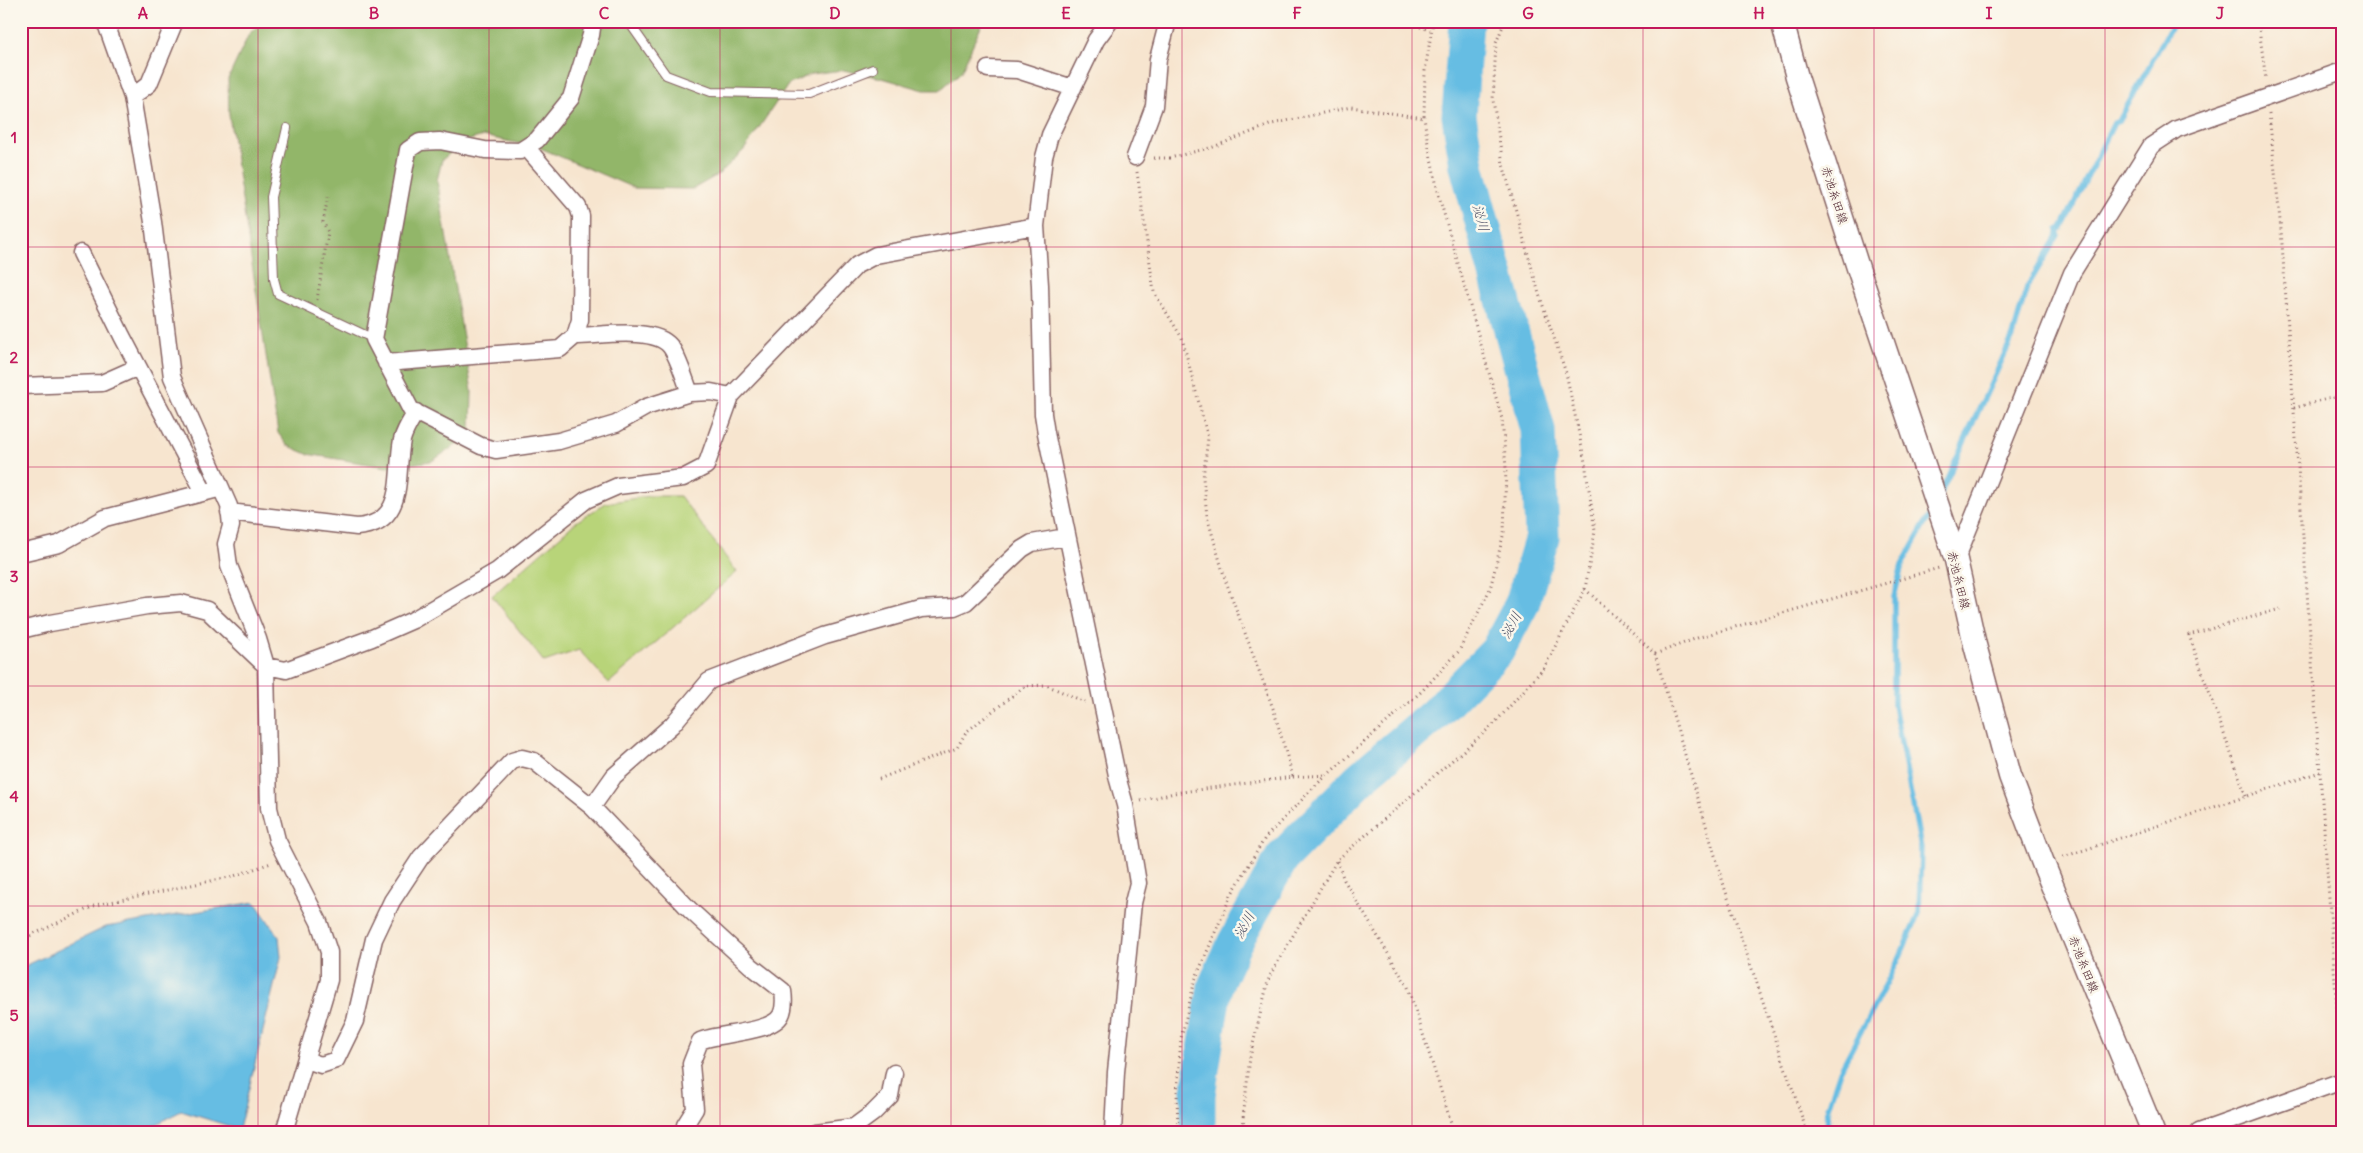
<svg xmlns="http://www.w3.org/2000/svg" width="2363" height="1153" viewBox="0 0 2363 1153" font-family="Delius,'Klee One',sans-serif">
<rect width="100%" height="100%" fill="#fbf7ec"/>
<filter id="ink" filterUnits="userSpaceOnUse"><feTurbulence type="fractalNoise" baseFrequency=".02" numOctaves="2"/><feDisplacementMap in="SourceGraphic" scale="10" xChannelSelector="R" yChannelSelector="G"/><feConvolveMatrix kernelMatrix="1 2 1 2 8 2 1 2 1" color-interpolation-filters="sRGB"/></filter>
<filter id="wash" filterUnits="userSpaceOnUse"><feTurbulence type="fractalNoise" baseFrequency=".0096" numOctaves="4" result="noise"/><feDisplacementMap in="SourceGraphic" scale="20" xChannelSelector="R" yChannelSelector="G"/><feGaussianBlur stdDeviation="1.12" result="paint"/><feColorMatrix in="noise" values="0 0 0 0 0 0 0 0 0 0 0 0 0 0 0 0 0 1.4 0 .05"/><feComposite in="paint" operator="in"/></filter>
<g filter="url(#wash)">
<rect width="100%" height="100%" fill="#f7e5cf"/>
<path fill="#b8d479" stroke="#817a52" d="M649,496H680L737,572L609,683L579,650L544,662L492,596L576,522L606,503Z"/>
<path fill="#92b669" stroke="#6e6a4a" d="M263,21H983L961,72L940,90H924L882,78L843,70L811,74L788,85L744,150L719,174L693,189L634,188L540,148L483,136L463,142L442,160L437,180L472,391L471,430L462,441L432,461L387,467L307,454L287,445L278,433L229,115L228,79L249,34Z"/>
<path fill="#66bde3" stroke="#586e87" d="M255,902L279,937L281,957L239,1129L181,1111L142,1132H21V968L106,927Z"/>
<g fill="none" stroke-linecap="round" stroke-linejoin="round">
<path stroke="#66bde3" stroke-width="5.5" d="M1940,494L2013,336L2027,287L2058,235V230L2062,228L2114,123L2119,121L2174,21
M1826,1132L1828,1107L1840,1071L1898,961L1919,913L1921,848L1894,705V597L1902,565L1933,509"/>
<path stroke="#66bde3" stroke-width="35" d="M1198,1132V1095L1215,986L1235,942L1282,858L1359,779L1434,715L1497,651L1522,604L1542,537L1538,430L1467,166L1459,116L1466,21"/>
</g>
</g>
<g filter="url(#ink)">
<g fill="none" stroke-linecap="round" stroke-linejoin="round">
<g stroke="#876464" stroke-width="10">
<path id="lane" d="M628,21L666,75L711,92L809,94L873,69
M287,128L271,197L274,279L278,294L374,339"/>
</g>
<g stroke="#876464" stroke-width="19">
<path id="street" d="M105,21L132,97L153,222L172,377L229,506L231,526L226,544L229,566L258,639L266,666L269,808L277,840L319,922L329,952V980L284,1132
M593,21L591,35L571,98L537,140L520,151L485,150L440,141L420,142L408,150L374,339L411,410L481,446L496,450L559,441L616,424L646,407L690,393L711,392L731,396
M1110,21L1096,40L1050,135L1044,157L1036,226L1040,285L1043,414L1046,433L1118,780L1125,805L1138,883L1133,903L1116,1072L1113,1132
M988,69L1017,70L1073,88
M132,97L149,84L175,21
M1135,157L1154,106L1158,59L1168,21
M81,253L122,336L204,492
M575,336C599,336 654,326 670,346C678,356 685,380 690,393
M386,363L560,349L575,336L580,320L581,216L578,207L526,147
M21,386L102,383L138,367
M229,512L357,527C407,523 395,476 402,440C405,429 410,422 416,412
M21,553L59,544L105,518L214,490
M1956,560L2072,273L2151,146L2177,129L2342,71
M21,630L50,623L147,606L181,603L207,610L266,666L286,670L372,638L413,620L497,571L586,500L618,486L683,478L706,466L731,396L857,265L876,255L1036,226
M592,807L614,776L672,725L709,681L825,636L921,609L954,607L966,602L1022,549L1032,543L1066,537
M306,1060L321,1065L336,1060L355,1021L374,939L392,901L421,857L512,761L522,758L534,761L592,807L690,910L751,966L783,991C784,998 785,1007 781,1015C772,1033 719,1033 700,1041L691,1064L695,1109L685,1125L684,1132
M815,1132L854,1127L873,1113L890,1096L894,1073
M2199,1132L2342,1081"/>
</g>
<g stroke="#876464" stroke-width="25">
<path id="secondary" d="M1782,21L1797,77L1860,274L1956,560L1975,645L2010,776L2043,863L2153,1132"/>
</g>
<path stroke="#876464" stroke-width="3" stroke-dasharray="1 4" stroke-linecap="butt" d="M1401,21L1430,30
M2258,21L2266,80
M2269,114L2281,230L2341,1065
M1154,158H1170L1213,147L1272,124L1351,107L1424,118L1425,71L1433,21
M1137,172L1154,292L1182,338L1208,438L1203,478L1207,516L1225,579L1274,711L1293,777L1174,793L1141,801
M317,300L328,232L323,222L328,197
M2294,408L2342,395
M1585,589L1655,654L1725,889L1807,1132
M1655,654L1700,637L1939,568
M1293,777L1325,775
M879,779L957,748L966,732L1025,686L1046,685L1085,702
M2246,796L2189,635L2280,609
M2063,857L2320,772
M1337,861L1344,880L1408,987L1454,1132
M21,940L96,905L234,876L271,863
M1178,1132L1177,1093L1181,1038L1195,980L1231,895L1265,838L1316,785L1422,691L1459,651L1490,589L1504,532L1506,468L1502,419L1439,196L1428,144L1424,118
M1245,1132L1243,1119L1250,1057L1269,977L1337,860L1493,725L1544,668L1585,589L1595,531L1585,462L1566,373L1539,294L1503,164L1493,100L1496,43L1505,21
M2341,1132L2342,1106"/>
<use href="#lane" stroke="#fff" stroke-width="8"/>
<use href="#street" stroke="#fff" stroke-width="16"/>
<use href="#secondary" stroke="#fff" stroke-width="22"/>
</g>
</g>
<path fill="none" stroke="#c2185b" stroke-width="1" stroke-opacity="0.55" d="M258,21V1132M489,21V1132M720,21V1132M951,21V1132M1182,21V1132M1412,21V1132M1643,21V1132M1874,21V1132M2105,21V1132M21,247H2342M21,467H2342M21,686H2342M21,906H2342"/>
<g text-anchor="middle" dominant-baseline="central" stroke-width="5" stroke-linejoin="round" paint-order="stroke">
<g font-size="12" fill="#4a1f2b" stroke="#fbf7ec">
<text transform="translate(1835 195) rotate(72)">赤池糸田線</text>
<text transform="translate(1959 580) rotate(76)">赤池糸田線</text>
<text transform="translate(2084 964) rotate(68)">赤池糸田線</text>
</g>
<g font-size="14" font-style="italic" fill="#54566b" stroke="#fbf7ec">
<text transform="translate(1481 218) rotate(75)">泌川</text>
<text transform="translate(1511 625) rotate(-61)">泌川</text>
<text transform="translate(1244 925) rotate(-61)">泌川</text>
</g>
</g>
<rect width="2363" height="1153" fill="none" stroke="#fbf7ec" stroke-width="55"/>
<rect x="28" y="28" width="2308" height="1098" fill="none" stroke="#c2185b" stroke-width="2"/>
<g font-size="16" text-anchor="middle" font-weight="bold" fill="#c2185b">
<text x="143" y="19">A</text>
<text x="374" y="19">B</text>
<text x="604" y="19">C</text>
<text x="835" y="19">D</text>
<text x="1066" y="19">E</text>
<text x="1297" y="19">F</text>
<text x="1528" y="19">G</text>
<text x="1759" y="19">H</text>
<text x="1989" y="19">I</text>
<text x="2220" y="19">J</text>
<text x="14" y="143">1</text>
<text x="14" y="363">2</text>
<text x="14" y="582">3</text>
<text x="14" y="802">4</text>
<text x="14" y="1021">5</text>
</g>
</svg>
